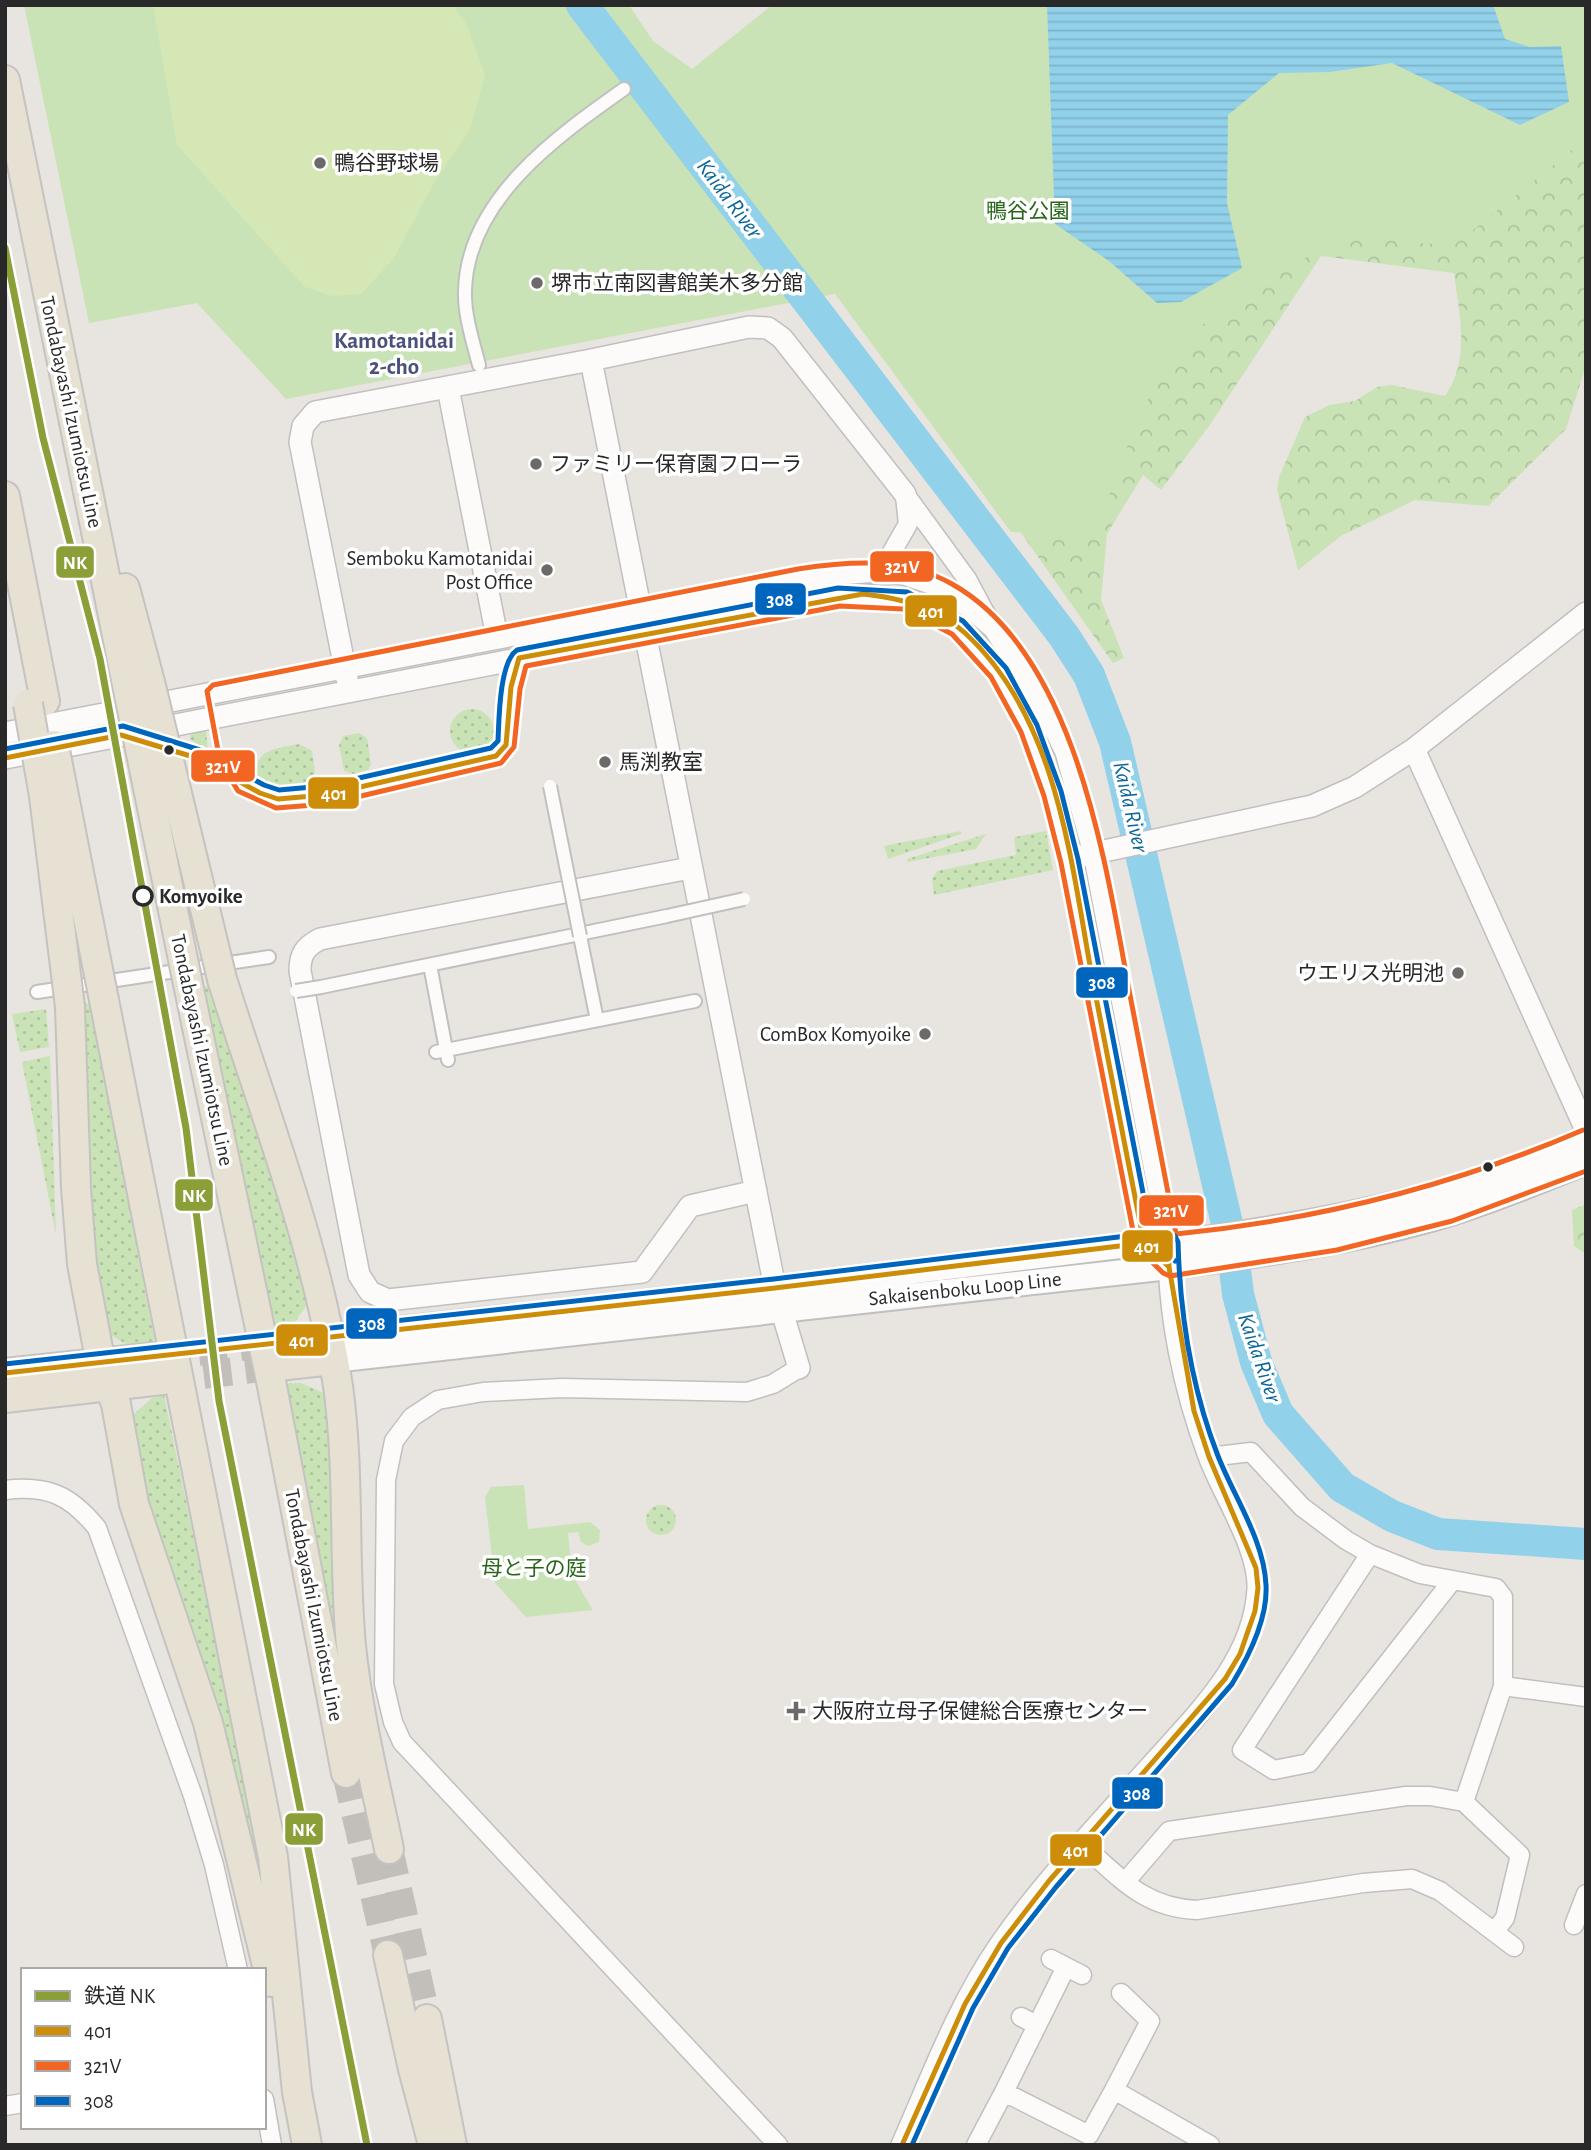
<svg xmlns="http://www.w3.org/2000/svg" width="1591" height="2150" viewBox="0 0 1591 2150" font-family="'Alegreya Sans','Noto Sans JP',sans-serif">
<defs>
<pattern id="grass-dots" width="8" height="8" patternUnits="userSpaceOnUse" patternTransform="scale(1.75)"><rect width="8" height="8" fill="#c9e3b7"/><path d="M2 2h.1M6 6h.1" fill="none" stroke="#adc39d" stroke-width="1.8" stroke-linecap="round"/></pattern>
<pattern id="forest-crowns" width="20" height="18" patternUnits="userSpaceOnUse" patternTransform="scale(1.75)"><rect width="20" height="18" fill="#c9e3b7"/><path d="M2 6a3 3 0 1 1 6 0M12 15a3 3 0 1 1 6 0" fill="none" stroke="#adc39d"/></pattern>
<pattern id="water-rules" width="6" height="5" patternUnits="userSpaceOnUse" patternTransform="scale(1.75)"><rect width="6" height="5" fill="#92d1ea"/><path d="M0 2.5h6" fill="none" stroke="#7eb3c9"/></pattern>
</defs>
<rect width="100%" height="100%" fill="#e8e4df"/>
<path fill="url(#grass-dots)" d="M450 731a22 22 0 1 1 44 0a22 22 0 1 1-44 0Z
M206,730L208,752L190,739L191,734Z
M359,733L367,738L371,764L368,770L353,774L344,771L339,745L343,736Z
M299,744L312,751L315,772L311,781L277,787L257,775C253,749 279,748 299,744Z
M961,831V834L888,859L884,846Z
M1046,831L1053,870L934,895L932,879L937,871L1016,855L1014,837Z
M986,834L976,849L908,862L907,859Z
M210,986L231,1055L270,1160L310,1301L291,1327L271,1329L201,987Z
M84,1002L90,1005L155,1343L131,1347L107,1333L94,1261L79,1006Z
M46,1009L49,1047L20,1052L12,1014Z
M50,1056L56,1235L22,1062Z
M301,1383L328,1395L338,1625L335,1651L280,1384Z
M164,1395L269,1899L257,1908L137,1493L126,1421L152,1398Z
M646 1520a15 15 0 1 1 30 0a15 15 0 1 1-30 0Z"/>
<path fill="url(#forest-crowns)" d="M1586,5V365L1566,429L1488,506L1415,500L1341,536L1298,570L1277,490L1279,477L1305,417L1329,405L1355,401L1377,387L1392,385L1445,396C1471,359 1459,314 1454,273L1321,256L1209,426L1161,490L1143,475L1107,534L1101,600L1124,658L1113,663L698,76Z
M1586,1204V1254L1574,1246L1572,1210Z"/>
<path fill="#c9e3b7" d="M24,5H629L653,41L692,69L772,5H1586V130L1577,146L1453,246L1364,238L1310,255L1196,329L1140,411L1095,535L1011,532L835,294L286,399L197,303L89,323Z
M524,1485L528,1529L590,1522L600,1530L599,1542L588,1546L581,1542L578,1532L568,1533L572,1575L593,1610L526,1617L495,1583L485,1497L491,1487Z"/>
<path fill="#d4e7b5" d="M153,5H452L467,25L485,76L470,130L435,181L394,258L361,294L332,296L305,287L177,145Z"/>
<path fill="url(#water-rules)" d="M1047,5H1493L1505,39L1530,47L1561,46L1569,102L1520,125L1392,63L1330,72L1279,73L1228,115L1227,203L1242,268L1181,302L1157,303L1109,261L1055,224Z"/>
<g fill="none" stroke-linecap="round" stroke-linejoin="round">
<path stroke="#92d1ea" stroke-width="32" d="M582,5L1064,636L1089,675L1115,742L1232,1245L1238,1294L1256,1362L1278,1414L1342,1487L1392,1516L1438,1534L1586,1544"/>
<path stroke="#c2bfbb" stroke-width="28" stroke-dasharray="28 14" stroke-linecap="butt" d="M157,1357L273,1343
M162,1380L278,1366
M346,1773L388,1955
M389,1849L427,2019"/>
<g stroke="#c1c0c0" stroke-width="16">
<path id="pedestrian" d="M479,365C473,342 464,314 465,291C467,200 556,137 624,89
M175,854L187,905
M580,936L597,1020
M430,965L448,1060
M321,987L667,916
M37,992L269,957
M436,1052L695,1001"/>
</g>
<g stroke="#c1c0c0" stroke-width="21">
<path id="minor" d="M905,494L967,579L990,622
M878,571L888,559L908,524L905,496
M1209,1457L1251,1452L1302,1507L1346,1540L1370,1554L1420,1574L1496,1588L1503,1597V1686L1464,1802
M5,1490C48,1485 70,1495 97,1528L193,1796L214,1865L238,1970
M1370,1554L1242,1750L1274,1770L1309,1763L1452,1581
M1503,1686L1586,1697
M1082,1844C1120,1878 1144,1908 1197,1910L1363,1883L1412,1879L1440,1891L1514,1947
M1125,1882L1169,1831L1406,1796H1430L1464,1802L1520,1855L1505,1918L1494,1932
M1574,1925L1586,1894
M1051,1959L1082,1975
M1121,1993L1150,2021L1114,2090L1210,2145
M1021,2017L1037,2025
M1004,2092L1066,1967
M264,2099L272,2145
M5,2106L23,2103
M778,2145L402,1742L393,1722L384,1684L386,1480L394,1441L412,1417L438,1400L483,1392L562,1388L747,1392L773,1384L799,1368
M976,2145L1004,2092L1089,2135L1114,2090"/>
</g>
<g stroke="#c1c0c0" stroke-width="24">
<path id="tertiary" d="M591,360L775,1288L799,1368
M448,388L497,637
M347,679L300,442L303,426L315,412L591,360L749,327L768,328L782,338L905,494
M5,733L825,575L878,571L904,574L934,584L957,597L994,628L1040,699L1066,752L1094,853L1169,1243C1168,1313 1184,1390 1209,1456C1223,1494 1260,1549 1258,1589C1254,1665 1190,1721 1143,1775C1094,1830 1042,1884 1000,1945C958,2006 932,2077 902,2145
M1414,749L1586,1130
M5,758L839,597C1035,572 1066,845 1093,983C1110,1069 1127,1156 1144,1243L1155,1254
M1081,856L1312,806L1355,787L1414,749L1586,613
M690,868L320,939C305,947 300,954 300,971L359,1275L370,1292L388,1300L642,1272L690,1206L756,1191"/>
</g>
<g stroke="#c1c0c0" stroke-width="28">
<path id="secondary" d="M328,1337L775,1288L1144,1243C1187,1243 1228,1236 1270,1229C1377,1212 1487,1185 1586,1138
M333,1360L1169,1267C1263,1254 1359,1241 1451,1213C1497,1199 1541,1180 1586,1162"/>
</g>
<g stroke="#c4c3c1" stroke-width="32">
<path id="primary" d="M5,80L127,685
M5,496L45,701
M125,588L150,682
M222,979C264,1114 317,1245 338,1386C350,1472 343,1559 351,1646C358,1714 375,1782 389,1849
M188,984L272,1386L346,1773
M104,1000L273,1857L297,2092L307,2145
M70,1007L76,1188L82,1264L101,1364L116,1404L134,1504L208,1723L271,1982
M273,1343L328,1337
M278,1366L333,1360
M5,1373L157,1357
M5,1398L162,1380
M388,1955L413,2069L433,2145
M427,2019L452,2145"/>
</g>
<use href="#pedestrian" stroke="#fcfbfa" stroke-width="12"/>
<use href="#minor" stroke="#fcfbfa" stroke-width="18"/>
<use href="#tertiary" stroke="#fcfbfa" stroke-width="21"/>
<use href="#secondary" stroke="#fcfbfa" stroke-width="24"/>
<use href="#primary" stroke="#e6e1d2" stroke-width="28"/>
<g stroke="#c1c0c0" stroke-width="16" stroke-linecap="butt">
<path id="pedestrian-bridge" d="M550,786L580,936
M667,916L744,899
M296,991L321,987"/>
</g>
<g stroke="#c4c3c1" stroke-width="32" stroke-linecap="butt">
<path id="primary-bridge" d="M150,682L222,979
M127,685L188,984
M28,704L44,796L70,1007
M54,745L104,1000"/>
</g>
<use href="#pedestrian-bridge" stroke="#fcfbfa" stroke-width="12"/>
<use href="#primary-bridge" stroke="#e6e1d2" stroke-width="28"/>
<g stroke="#fff" stroke-width="10">
<path id="bus-1" d="M5,758L121,735L197,758L260,793L278,799L325,795L496,756L506,745L511,687L519,658L863,594C900,598 937,607 965,633C1059,719 1071,865 1093,982C1110,1069 1127,1156 1144,1243L1169,1267L1194,1411L1209,1457L1256,1568L1258,1588L1255,1611L1240,1654L1225,1679L1049,1881L1001,1943L965,2004L902,2145
M5,1373L775,1288L1144,1243H1169V1267"/>
</g>
<g stroke="#fff" stroke-width="10">
<path id="bus-2" d="M1583,1130C1453,1186 1317,1220 1176,1234C1160,1154 1145,1074 1130,995C1106,867 1077,654 952,584C904,557 851,561 798,569L213,685L207,691L220,761L238,791L276,808L327,804L501,763L514,747L520,689L526,666L840,606L903,609L952,634L991,677L1021,732L1044,796L1061,863L1136,1246L1163,1273L1170,1276L1337,1250L1452,1221L1586,1171"/>
</g>
<g stroke="#fff" stroke-width="10">
<path id="bus-3" d="M5,749L123,726L200,750L264,785L279,790L324,786L491,748L498,741C499,721 499,662 517,650L838,588L907,592L963,621L1006,668L1037,725L1061,791L1078,859L1152,1239L1175,1261
M5,1364L774,1279L1143,1234L1175,1236L1178,1242C1180,1315 1191,1387 1218,1456C1234,1497 1264,1540 1266,1585C1268,1619 1249,1656 1232,1684L1056,1887L1008,1948L973,2008L912,2145"/>
</g>
<use href="#bus-1" stroke="#ce8d08" stroke-width="5"/>
<use href="#bus-2" stroke="#f26522" stroke-width="5"/>
<use href="#bus-3" stroke="#0065bd" stroke-width="5"/>
<g stroke="#fff" stroke-width="12">
<path id="rail-1" d="M5,248L43,438L100,659L186,1128L219,1401L367,2145"/>
</g>
<use href="#rail-1" stroke="#8a9f38" stroke-width="7"/>
</g>
<g fill="#6c6a69" stroke="#fff" stroke-width="2.5">
<circle cx="320" cy="163" r="7"/>
<circle cx="537" cy="283" r="7"/>
<circle cx="536" cy="464" r="7"/>
<circle cx="547" cy="570" r="7"/>
<circle cx="605" cy="762" r="7"/>
<circle cx="1458" cy="973" r="7"/>
<circle cx="925" cy="1034" r="7"/>
<path d="M792.5 1700.5h7v7h7v7h-7v7h-7v-7h-7v-7h7z"/>
</g>
<g fill="#292929" stroke="#fff" stroke-width="2.5">
<circle cx="169" cy="750" r="6"/>
<circle cx="1488" cy="1167" r="6"/>
</g>
<circle fill="#fff" stroke="#292929" stroke-width="3.5" cx="143" cy="896" r="9"/>
<g text-anchor="middle" dominant-baseline="central" stroke-width="7" stroke-linejoin="round" paint-order="stroke">
<g font-size="21" fill="#292929" stroke="#fff" text-anchor="start">
<text x="334" y="163">鴨谷野球場</text>
<text x="551" y="283">堺市立南図書館美木多分館</text>
<text x="550" y="464">ファミリー保育園フローラ</text>
<text x="533" y="558" text-anchor="end">Semboku Kamotanidai<tspan x="533" dy="24">Post Office</tspan></text>
<text x="619" y="762">馬渕教室</text>
<text x="1444" y="973" text-anchor="end">ウエリス光明池</text>
<text x="911" y="1034" text-anchor="end">ComBox Komyoike</text>
<text x="812" y="1711">大阪府立母子保健総合医療センター</text>
</g>
<g font-size="21" fill="#276619" stroke="#fff">
<text x="1028" y="211">鴨谷公園</text>
<text x="534" y="1568">母と子の庭</text>
</g>
<g font-size="21" fill="#292929" stroke="#fff">
<text transform="translate(71 412) rotate(78)">Tondabayashi Izumiotsu Line</text>
<text transform="translate(202 1050) rotate(78)">Tondabayashi Izumiotsu Line</text>
<text transform="translate(965 1289) rotate(-6)">Sakaisenboku Loop Line</text>
<text transform="translate(314 1605) rotate(79)">Tondabayashi Izumiotsu Line</text>
</g>
<g font-size="21" font-weight="bold" fill="#292929" stroke="#fff" text-anchor="start">
<text x="159" y="896">Komyoike</text>
</g>
<g font-size="23" font-style="italic" fill="#0c669a" stroke="#fff">
<text transform="translate(729 199) rotate(53)">Kaida River</text>
<text transform="translate(1130 807) rotate(77)">Kaida River</text>
<text transform="translate(1259 1358) rotate(71)">Kaida River</text>
</g>
<g font-size="23" font-weight="bold" fill="#4a517a" stroke="#fff">
<text x="394" y="341">Kamotanidai<tspan x="394" dy="26">2-cho</tspan></text>
</g>
</g>
<g stroke="#fff" stroke-width="2.5">
<rect x="55" y="545" width="40" height="34" rx="7" fill="#8a9f38"/>
<rect x="869" y="550" width="66" height="33" rx="7" fill="#f26522"/>
<rect x="754" y="582" width="53" height="34" rx="7" fill="#0065bd"/>
<rect x="904" y="594" width="54" height="34" rx="7" fill="#ce8d08"/>
<rect x="190" y="749" width="66" height="34" rx="7" fill="#f26522"/>
<rect x="307" y="776" width="53" height="34" rx="7" fill="#ce8d08"/>
<rect x="1075" y="966" width="54" height="33" rx="7" fill="#0065bd"/>
<rect x="174" y="1178" width="40" height="34" rx="7" fill="#8a9f38"/>
<rect x="1138" y="1194" width="67" height="33" rx="7" fill="#f26522"/>
<rect x="1121" y="1229" width="53" height="34" rx="7" fill="#ce8d08"/>
<rect x="345" y="1307" width="53" height="33" rx="7" fill="#0065bd"/>
<rect x="275" y="1323" width="54" height="34" rx="7" fill="#ce8d08"/>
<rect x="1111" y="1776" width="53" height="34" rx="7" fill="#0065bd"/>
<rect x="284" y="1812" width="40" height="34" rx="7" fill="#8a9f38"/>
<rect x="1049" y="1833" width="54" height="34" rx="7" fill="#ce8d08"/>
</g>
<g font-size="19" text-anchor="middle" font-weight="bold" fill="#fff">
<text x="75" y="569">NK</text>
<text x="902" y="573">321V</text>
<text x="780" y="606">308</text>
<text x="931" y="618">401</text>
<text x="223" y="773">321V</text>
<text x="334" y="800">401</text>
<text x="1102" y="989">308</text>
<text x="194" y="1202">NK</text>
<text x="1171" y="1217">321V</text>
<text x="1147" y="1253">401</text>
<text x="372" y="1330">308</text>
<text x="302" y="1347">401</text>
<text x="1137" y="1800">308</text>
<text x="304" y="1836">NK</text>
<text x="1076" y="1857">401</text>
</g>
<rect width="1591" height="2150" fill="none" stroke="#292929" stroke-width="14"/>
<rect x="21" y="1968" width="245" height="161" fill="#ffffff" stroke="#a9a9a9" stroke-width="2"/>
<rect x="35" y="1991" width="35" height="10" fill="#8a9f38" stroke="#a9a9a9" stroke-width="2"/>
<text x="84" y="2003" font-size="21" fill="#292929">鉄道 NK</text>
<rect x="35" y="2026" width="35" height="10" fill="#ce8d08" stroke="#a9a9a9" stroke-width="2"/>
<text x="84" y="2038" font-size="21" fill="#292929">401</text>
<rect x="35" y="2061" width="35" height="10" fill="#f26522" stroke="#a9a9a9" stroke-width="2"/>
<text x="84" y="2073" font-size="21" fill="#292929">321V</text>
<rect x="35" y="2096" width="35" height="10" fill="#0065bd" stroke="#a9a9a9" stroke-width="2"/>
<text x="84" y="2108" font-size="21" fill="#292929">308</text>
</svg>
